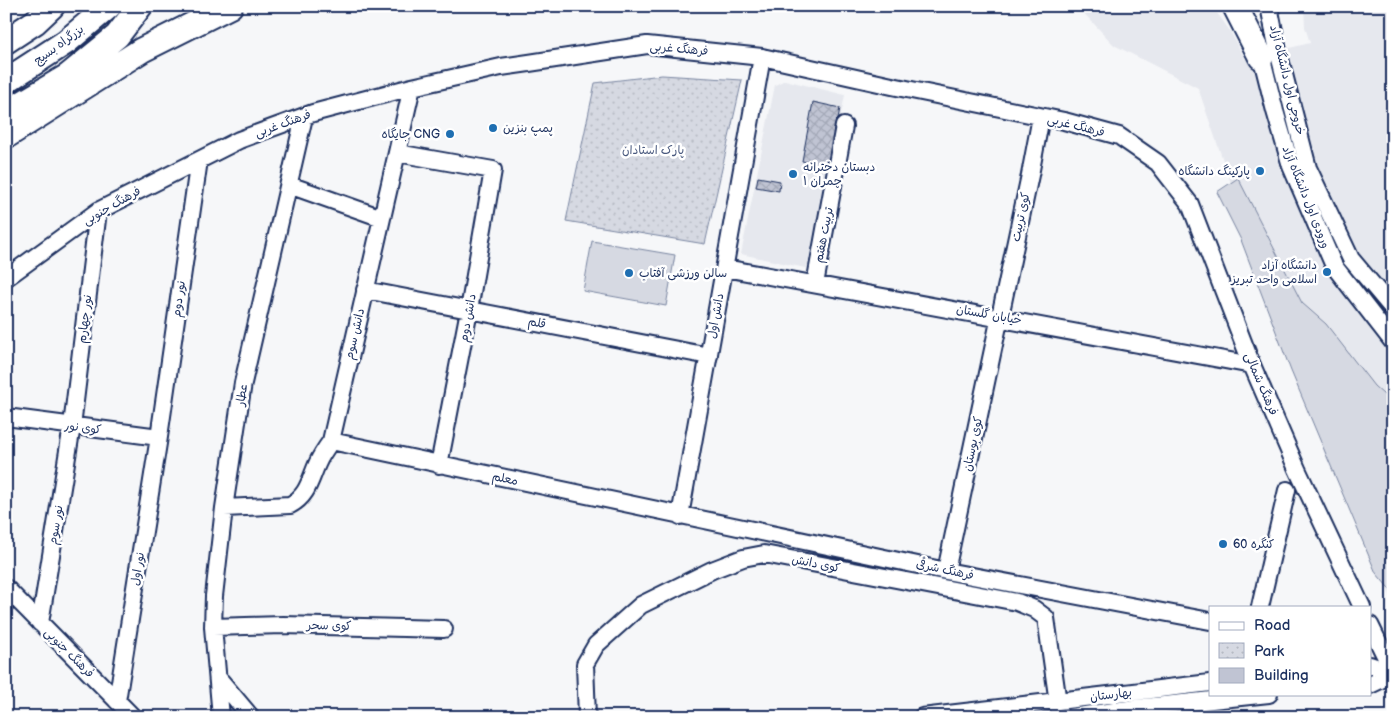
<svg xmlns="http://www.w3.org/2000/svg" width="1399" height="723" viewBox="0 0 1399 723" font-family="'Balsamiq Sans','Playpen Sans Arabic',sans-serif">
<defs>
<pattern id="park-dots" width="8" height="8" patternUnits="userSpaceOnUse" patternTransform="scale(1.25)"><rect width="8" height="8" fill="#d6d9e2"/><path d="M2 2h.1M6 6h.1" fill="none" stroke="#b7bbc4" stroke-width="1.8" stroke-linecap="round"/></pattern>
<pattern id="building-cross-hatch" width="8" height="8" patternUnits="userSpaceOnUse" patternTransform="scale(1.25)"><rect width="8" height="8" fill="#c0c4d3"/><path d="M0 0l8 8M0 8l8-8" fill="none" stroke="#a4a9b8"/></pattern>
</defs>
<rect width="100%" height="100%" fill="#f6f7f9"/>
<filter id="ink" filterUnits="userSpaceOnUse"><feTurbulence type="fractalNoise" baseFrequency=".02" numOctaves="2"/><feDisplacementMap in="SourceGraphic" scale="10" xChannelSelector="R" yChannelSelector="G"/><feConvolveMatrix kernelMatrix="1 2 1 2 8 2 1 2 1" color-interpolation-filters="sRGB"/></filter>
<g filter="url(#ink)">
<path fill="#e6e8ee" d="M1077,6H1212L1230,31L1245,59L1310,43L1305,27L1304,6H1393V602L1325,455L1198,88L1114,45Z
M785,80L845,95L810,269L741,254L775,85Z"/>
<path fill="#d6d9e2" stroke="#7884a0" d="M1238,178L1302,303L1326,324L1374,386L1393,403V593L1376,573L1291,371L1241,240L1217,192Z
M592,241L675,255L666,306L583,291Z"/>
<path fill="url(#park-dots)" stroke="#7884a0" d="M662,75L742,80L705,244L566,221L595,83Z"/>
<path fill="url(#building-cross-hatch)" stroke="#1b2f5e" d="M813,102L840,108L829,167L802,161Z
M758,177L780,181L779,191L756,187Z"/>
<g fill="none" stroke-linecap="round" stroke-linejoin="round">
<g stroke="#1b2f5e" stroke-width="20">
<path id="minor" d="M1269,6L1278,51L1308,168L1351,259L1393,309
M1259,47L1275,111L1291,166L1334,266L1393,342
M397,153L493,170L469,310L439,465
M289,185L382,218
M725,268L1252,365
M6,278L98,211L239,140L313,113L412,87L501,67L529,63L647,45L762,57L892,86L1064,121L1119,136L1158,163L1190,204L1252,365L1297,469L1362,607
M815,284L844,126
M365,290L709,356
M6,417L159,437
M331,441L946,571L1210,621
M224,508L290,505C308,496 310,479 318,462C321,455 326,448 331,441L412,87
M680,516L762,57
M946,571L1030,175L1041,117
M6,588L133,717
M1260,607L1287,490
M40,623L72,426L98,211
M1370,625L1393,672
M213,627L283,625L444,629
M1370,665L1393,673
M219,679L251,717
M1370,685L1393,674
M117,701L159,437L199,160
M221,717L213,627L214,596L224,508L243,383L304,117
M587,717L585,664L596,645L641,605L712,570L743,558L764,554L1017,602L1034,609L1046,618L1060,717
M922,717L1210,683
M1071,717L1136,708L1269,694"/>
</g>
<g stroke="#1b2f5e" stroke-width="28">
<path id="highway" d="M1235,6L1261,57
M6,41L35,22L52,6
M6,81L66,42L109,6
M6,113L68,76L117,36L140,6
M6,136L142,50L230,6"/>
</g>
<use href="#minor" stroke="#fff" stroke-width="16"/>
<use href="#highway" stroke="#fff" stroke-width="24"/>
</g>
</g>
<g fill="#1f6fb2" stroke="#fff" stroke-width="2">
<circle cx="493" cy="128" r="5"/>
<circle cx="450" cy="134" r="5"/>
<circle cx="1260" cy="171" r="5"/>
<circle cx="793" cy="174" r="5"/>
<circle cx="1327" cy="272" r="5"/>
<circle cx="629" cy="273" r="5"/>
<circle cx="1223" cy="544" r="5"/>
</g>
<g text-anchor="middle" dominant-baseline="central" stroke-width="5" stroke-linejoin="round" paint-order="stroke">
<g font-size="12" fill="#1b2f5e" stroke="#fff">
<text transform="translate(59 45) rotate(-36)">بزرگراه بسیج</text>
<text transform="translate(679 49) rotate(5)">فرهنگ غربی</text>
<text transform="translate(1287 80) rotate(76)">خروجی اول دانشگاه آزاد</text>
<text transform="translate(283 124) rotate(-20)">فرهنگ غربی</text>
<text transform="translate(1076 126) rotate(14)">فرهنگ غربی</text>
<text transform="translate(1306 197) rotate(68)">ورودی اول دانشگاه آزاد</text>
<text transform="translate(112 206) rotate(-30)">فرهنگ جنوبی</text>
<text transform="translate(1021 217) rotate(-78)">کوی تربیت</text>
<text transform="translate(824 235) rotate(-79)">تربیت هفتم</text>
<text transform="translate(179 299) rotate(-82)">نور دوم</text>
<text transform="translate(989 315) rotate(10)">خیابان گلستان</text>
<text transform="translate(716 316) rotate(-80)">دانش اول</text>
<text transform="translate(468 318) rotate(-80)">دانش دوم</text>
<text transform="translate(85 319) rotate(-83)">نور چهارم</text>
<text transform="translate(537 323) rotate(11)">قلم</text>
<text transform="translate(355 334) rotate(-77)">دانش سوم</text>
<text transform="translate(1261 384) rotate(67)">فرهنگ شمالی</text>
<text transform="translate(242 395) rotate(-81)">عطار</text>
<text transform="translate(83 428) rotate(7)">کوی نور</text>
<text transform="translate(973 444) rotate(-78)">کوی بوستان</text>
<text transform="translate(505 479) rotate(12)">معلم</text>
<text transform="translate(56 525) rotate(-81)">نور سوم</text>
<text transform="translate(816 564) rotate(11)">کوی دانش</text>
<text transform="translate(138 569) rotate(-81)">نور اول</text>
<text transform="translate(945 570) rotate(12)">فرهنگ شرقی</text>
<text transform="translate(329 626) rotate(1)">کوی سحر</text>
<text transform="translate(69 653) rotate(45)">فرهنگ جنوبی</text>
<text transform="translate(1111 695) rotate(-7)">بهارستان</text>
</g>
<g font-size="12" fill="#1b2f5e" stroke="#fff" text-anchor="start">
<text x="503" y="128">پمپ بنزین</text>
<text x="440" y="134" text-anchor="end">جایگاه CNG</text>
<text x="803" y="167">دبستان دخترانه<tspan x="803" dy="14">چمران ۱</tspan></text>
<text x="1250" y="171" text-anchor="end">پارکینگ دانشگاه</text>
<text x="1317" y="265" text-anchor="end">دانشگاه آزاد<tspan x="1317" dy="14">اسلامی واحد تبریز</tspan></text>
<text x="639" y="273">سالن ورزشی آفتاب</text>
<text x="1233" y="544">کنگره 60</text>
</g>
<g font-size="12" fill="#4a5a7f" stroke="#fff">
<text x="653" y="150">پارک استادان</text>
</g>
</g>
<rect width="1399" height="723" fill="none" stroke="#fff" stroke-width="25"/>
<rect x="12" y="12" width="1374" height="698" fill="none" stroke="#1b2f5e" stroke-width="2" filter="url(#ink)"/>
<rect x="1209" y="606" width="162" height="90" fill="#ffffff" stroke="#a4acbf"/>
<rect x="1219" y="622" width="25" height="8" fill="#ffffff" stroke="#a4acbf"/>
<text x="1254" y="630" font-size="15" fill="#1b2f5e">Road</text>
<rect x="1219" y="643" width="25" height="15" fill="url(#park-dots)" stroke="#a4acbf"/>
<text x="1254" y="656" font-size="15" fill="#1b2f5e">Park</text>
<rect x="1219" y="668" width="25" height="15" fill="#c0c4d3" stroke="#a4acbf"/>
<text x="1254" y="680" font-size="15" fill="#1b2f5e">Building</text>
</svg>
